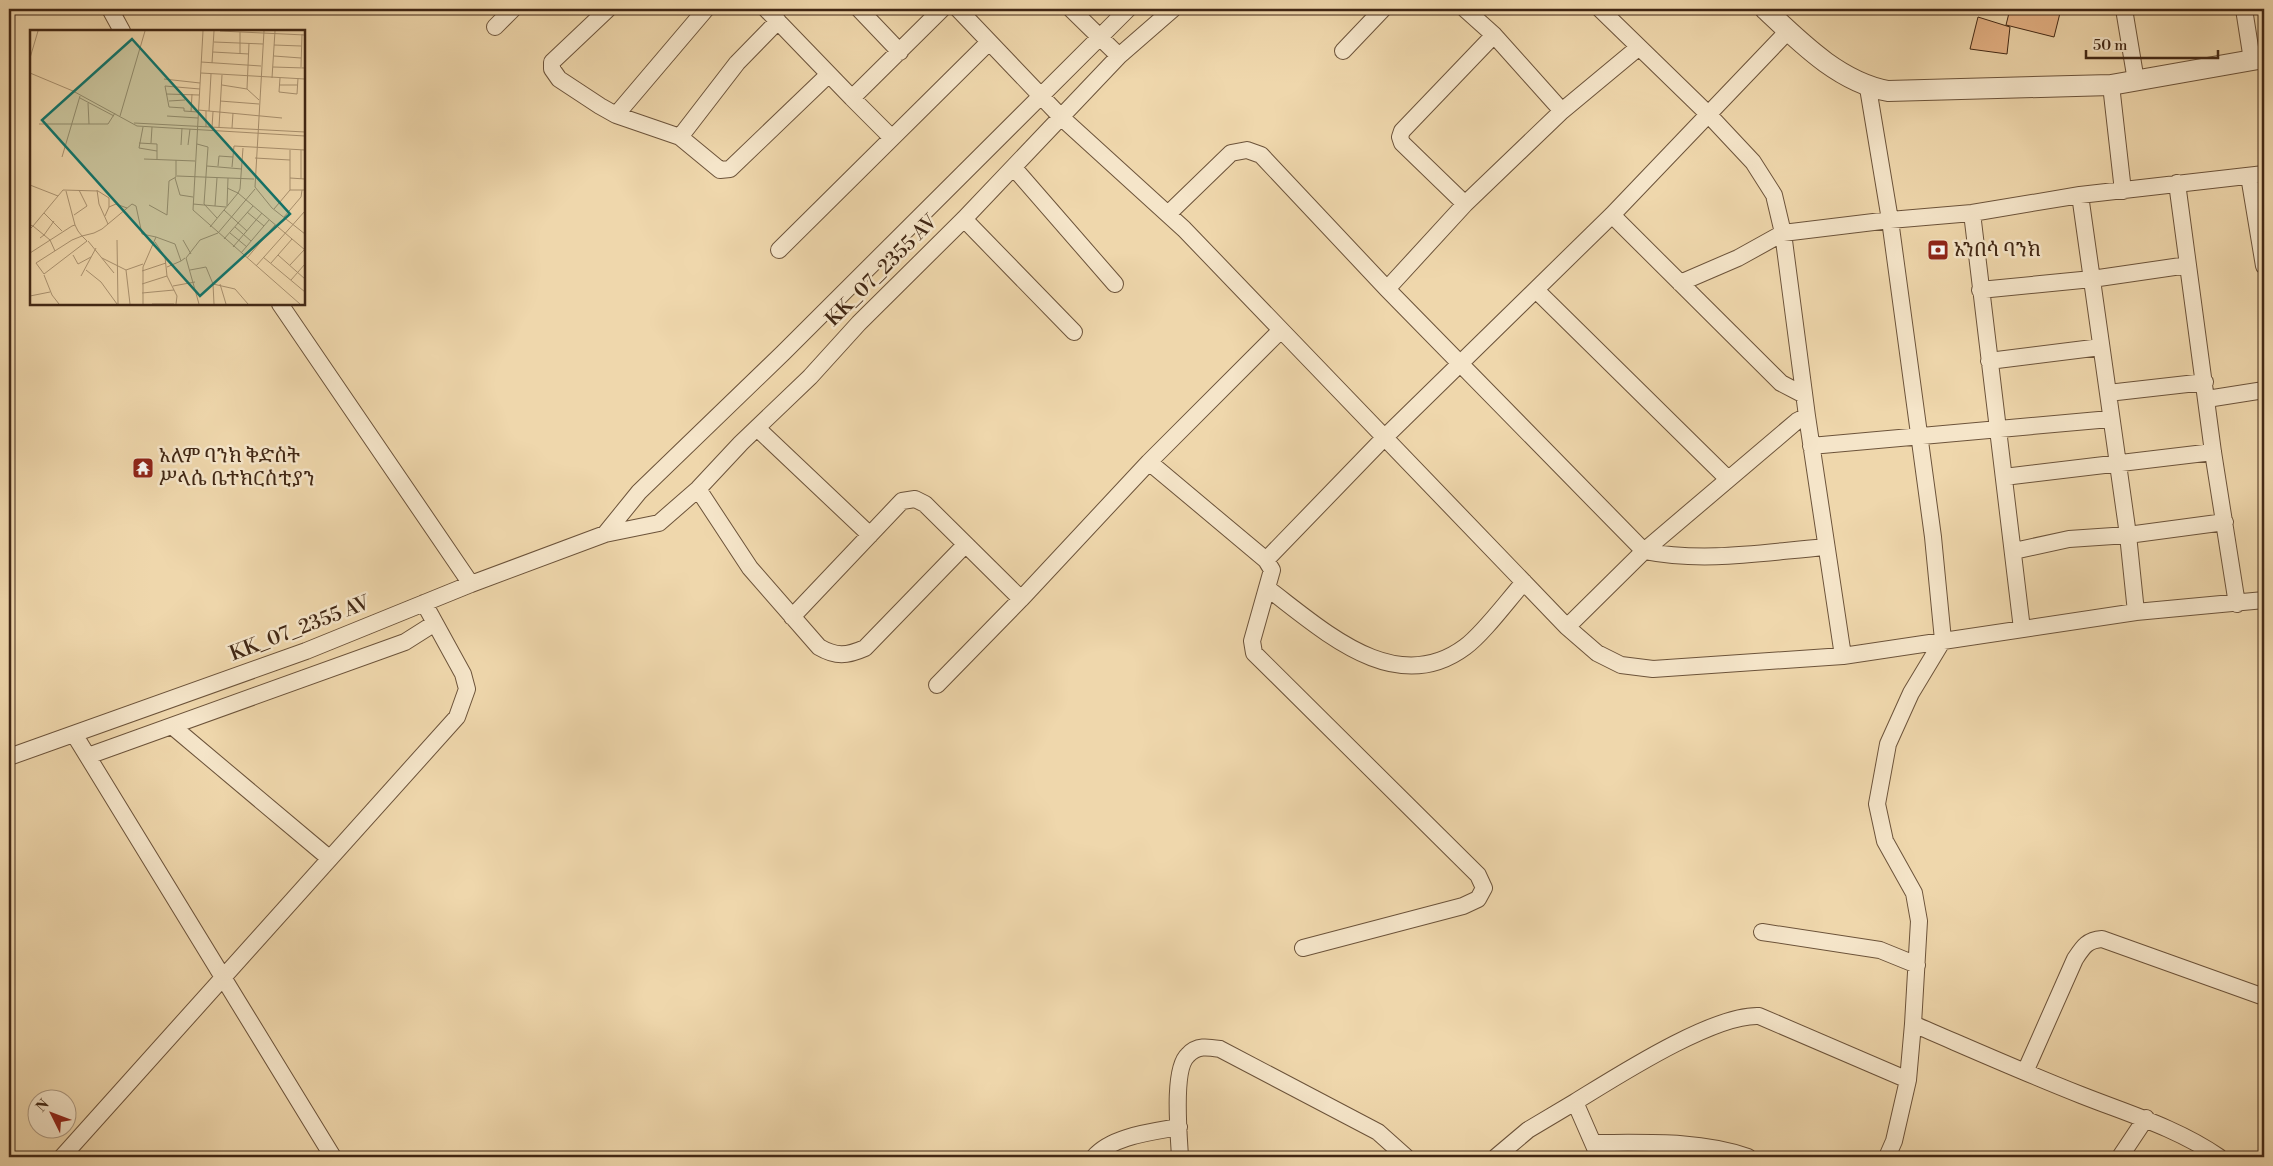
<svg xmlns="http://www.w3.org/2000/svg" width="2273" height="1166" viewBox="0 0 2273 1166" font-family="'Libre Bodoni','Noto Serif Ethiopic',serif">
<rect width="100%" height="100%" fill="#efd7ac"/>
<filter id="stains"><feTurbulence type="fractalNoise" baseFrequency=".004" numOctaves="4"/><feColorMatrix values="0 0 0 0 .2 0 0 0 0 .09 0 0 0 0 .02 0 0 0 .5 -.17"/></filter>
<radialGradient id="worn" r=".72"><stop offset=".6" stop-color="#630" stop-opacity="0"/><stop offset="1" stop-color="#630" stop-opacity=".3"/></radialGradient>
<path fill="#e6b386" stroke="#412714" d="M2010,9H2061L2054,37L2006,25Z
M1978,17L2010,27L2007,54L1970,49Z"/>
<g fill="none" stroke-linecap="round" stroke-linejoin="round">
<g stroke="#6c533a" stroke-width="18">
<path id="minor" d="M110,9L122,31
M608,9L552,62V69L559,79L600,106L616,115L680,137L720,170L730,169L828,75
M766,9L852,98L942,9
M859,9L900,52
M958,9L1062,118L1184,229L1567,627L1597,653L1621,665L1653,669L1843,656L2136,612L2264,600
M1071,9L1119,56
M1465,9L1494,35L1562,111
M1600,9L1708,114L1753,162L1774,195L1783,233L1738,258L1680,283
M2124,9L2136,81
M2244,9L2252,60
M495,27L513,9
M1343,51L1383,9
M2111,85L2123,191
M1868,88L1890,220L1933,537L1943,640L1911,693L1888,744L1877,804L1885,841L1914,893L1919,921L1913,1024C1969,1048 2025,1073 2081,1095C2129,1114 2177,1128 2219,1157
M852,98L892,138
M616,115L706,9
M680,137L737,63L778,21
M1014,168L1115,284
M2249,176L2264,266
M2177,183L2213,452L2237,604
M2080,195L2128,535L2136,612
M1465,204L1402,143L1400,137L1402,131L1494,35
M1972,213L2022,629
M1168,214L1231,153L1247,150L1261,155L1387,289L1644,551C1705,563 1765,552 1826,547
M1612,215L1781,383L1804,395
M964,219L1074,332
M779,250L989,42
M1387,289L1465,204L1562,111L1639,47
M1536,290L1728,479
M1980,290L2092,279L2188,265
M280,304L471,584
M1989,361L2101,347
M2108,393L2205,382
M2207,399L2264,390
M757,428L870,535
M1811,446L2110,419
M1149,462L1266,560L1272,570L1252,641L1254,653L1478,875L1484,888L1478,899L1463,906L1303,948
M2004,477L2213,452
M698,489L750,568L819,647C836,657 847,656 865,648L965,545
M605,534L639,492L783,353L1128,9
M2014,551L2069,539L2128,535L2225,522
M1266,560L1384,438L1612,215L1788,31
M1267,588C1323,630 1395,699 1465,647C1483,634 1508,600 1524,582
M792,617L902,501L915,499L925,504L1021,599
M1567,627L1644,551L1797,421L1807,416
M1843,656L1807,416L1783,233L1890,220L1972,213L2080,195L2264,174
M937,685L1021,599L1149,462L1281,330
M172,726L329,858
M74,734L333,1157
M88,756L405,642L435,623
M9,757L306,651L471,584L605,534L659,523L698,489L741,443L810,377L859,323L964,219L1119,56L1173,9
M1762,932L1880,950L1917,965
M2025,1072L2075,959C2083,947 2087,940 2102,939L2264,997
M1593,1143C1645,1143 1699,1140 1748,1157
M62,1157L457,717L467,689L463,674L424,603
M1094,1157C1112,1136 1152,1132 1179,1127
M1180,1157C1179,1136 1172,1069 1188,1055C1197,1045 1208,1047 1220,1049L1378,1132L1406,1157
M1496,1157L1528,1130L1575,1102
M1599,1157L1575,1102C1616,1077 1713,1014 1759,1016L1908,1080L1913,1024
M1887,1157L1894,1141L1908,1080
M2120,1157L2146,1118"/>
</g>
<g stroke="#6c533a" stroke-width="22">
<path id="tertiary" d="M1765,9C1800,42 1839,82 1888,91L2111,85L2264,58"/>
</g>
<use href="#minor" stroke="#f5e5c9" stroke-width="16"/>
<use href="#tertiary" stroke="#f5e5c9" stroke-width="20"/>
</g>
<defs>
<g id="bank-square" transform="scale(1.125)"><rect x="-9" y="-9" width="18" height="18" rx="4" fill="#8f2418" stroke="#f5e5c9"/><path d="M-6-4H6V4H-6ZM0-2.3a2.3 2.3 0 1 0 0 4.6a2.3 2.3 0 1 0 0-4.6Z" fill="#fff"/></g>
<g id="temple-square" transform="scale(1.125)"><rect x="-9" y="-9" width="18" height="18" rx="4" fill="#8f2418" stroke="#f5e5c9"/><path d="M0-6L5-2H3V0L6.5 2.5H4V6H1.5V3h-3V6H-4V2.5H-6.5L-3 0V-2H-5Z" fill="#fff"/></g>
</defs>
<g fill-rule="evenodd">
<use href="#bank-square" x="1938" y="250"/>
<use href="#temple-square" x="143" y="468"/>
</g>
<g text-anchor="middle" dominant-baseline="central" stroke-width="5" stroke-linejoin="round" paint-order="stroke">
<g font-size="20" fill="#412714" stroke="#f5e5c9" text-anchor="start">
<text x="1954" y="250">አንበሳ ባንክ</text>
<text x="159" y="456">አለም ባንክ ቅድስት<tspan x="159" dy="23">ሥላሴ ቤተክርስቲያን</tspan></text>
</g>
<g font-size="20" fill="#412714" stroke="#f5e5c9">
<text transform="translate(882 271) rotate(-45)">KK_07_2355 AV</text>
<text transform="translate(300 629) rotate(-21)">KK_07_2355 AV</text>
</g>
</g>
<g transform="translate(30 30)">
<rect width="275" height="275" fill="#efd7ac"/>
<path fill="none" stroke="#a9916f" stroke-width="1" d="M173,1L163,180L270,274M190,1L275,5M234,1L225,157L242,178L275,204M184,12L233,14M219,13L217,59L229,70M244,15L271,16M183,22L219,24M210,23V2M244,26L271,28M0,28L8,1M171,32L231,36M182,33L184,1M243,37L275,38M271,37L272,4M0,43L43,61L107,96L275,106M171,43L275,49M242,48L245,1M250,48L249,62L267,64L268,48M134,49L170,53M192,55L217,59M250,55H267M136,64L169,65M50,68L84,86M139,71L155,70M190,71L229,74M58,73L59,94M154,78L139,77L135,56L170,59M154,78V81L168,82M168,80L252,88M179,81L181,44M161,82L162,64M90,86L115,1M137,86L168,88M104,93L275,102M9,94H78L85,83M113,97L109,118L127,121M176,97V81M182,97L183,82M189,97L192,45M202,98L203,83M109,113L127,114V129M121,113L122,97M167,114L178,117L174,174L187,188M151,115L152,98M158,115L160,99M260,120V148L275,149M32,127L50,66M225,128L260,130M114,129L165,131M177,136L212,139M188,136L189,126L203,127M202,137L204,116L275,120M147,146L224,149M145,148L150,165L163,167M260,148V160H275M271,149V120M0,155L28,166M197,158L208,163L210,159L213,118M67,160L69,174L78,194M36,161L45,195M163,174L196,177M119,175L137,185L139,151L146,147V130M185,176L187,148M197,176L198,148M244,179L260,160M194,180L217,201M217,182L234,196M14,183L32,201M44,185L57,176L49,160M75,186L79,177L86,174L97,178M254,187L271,167L272,160M0,195L3,196L33,160L68,161L79,168V177M180,197L208,163L275,220M205,197L221,211M0,199L3,196L14,205L24,191M200,203L217,217M10,208L14,205L20,210L25,221M194,209L223,176M87,210L88,274M153,210L161,224M58,211L84,243M125,212L135,227L137,246L147,266L146,274M203,217L232,183M0,223L42,196L45,195L48,201L52,206L57,211L14,244L6,233L42,210L52,206L64,203L72,199L102,174L106,176L112,204L126,207M211,223L239,190M43,225L48,234L61,227M248,225L275,249M233,227L275,262M72,228L96,240L100,274M217,228L245,195M241,233L262,209M260,235L274,220M226,236L275,181M137,237L151,231M56,240L71,252L87,274M96,240L113,234M160,240L176,237L183,254L184,274M112,241L136,233M14,245L22,265L29,274M51,246L66,218M261,250L275,234M112,254L137,246M183,254L205,259L218,274M190,254L196,274M143,256L165,252M112,263L144,260M0,266L20,262M113,274V237L126,207L145,214L151,231L155,228M122,274H144M169,274L156,228L170,210L188,203L225,159"/>
<path fill="#0f766e" fill-opacity="0.15" stroke="#0f766e" stroke-width="2.5" d="M102,9L260,184L170,266L12,90Z"/>
<rect width="275" height="275" fill="none" stroke="#412714" stroke-width="2.5"/>
</g>
<rect width="2273" height="1166" fill="none" stroke="#efd7ac" stroke-width="30"/>
<rect x="10" y="10" width="2253" height="1146" fill="none" stroke="#412714" stroke-width="2.5"/>
<rect x="15" y="15" width="2243" height="1136" fill="none" stroke="#412714"/>
<g transform="translate(52 1114) rotate(312)"><circle r="24" fill="#f5e5c9" stroke="#ad9981"/>
<path d="M0-4L9 19L0 12L-9 19Z" fill="#8f2418"/>
<text y="-8" font-size="14" font-weight="bold" text-anchor="middle" fill="#412714">N</text>
</g>
<path d="M2086 50v8h132v-8" fill="none" stroke="#412714" stroke-width="2.5"/>
<text x="2093" y="50" font-size="15" fill="#412714" stroke="#f5e5c9" stroke-width="4" paint-order="stroke">50 m</text>
<rect width="100%" height="100%" filter="url(#stains)"/>
<rect width="100%" height="100%" fill="url(#worn)"/>
</svg>
